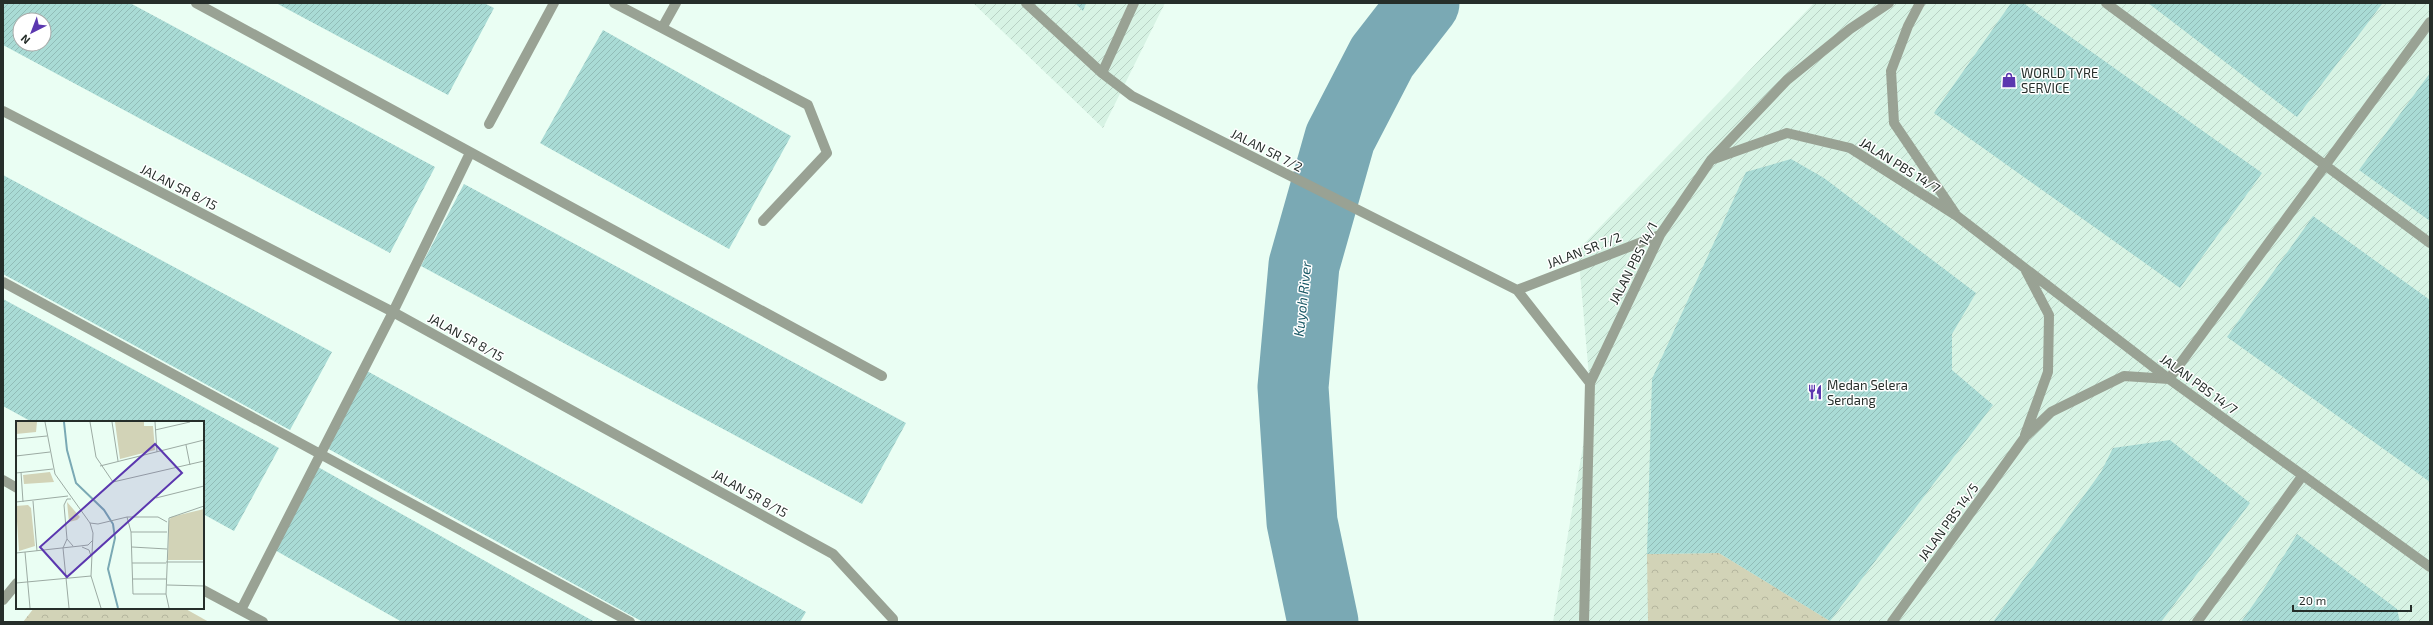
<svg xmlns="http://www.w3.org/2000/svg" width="2433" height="625" viewBox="0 0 2433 625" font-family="'Exo 2',sans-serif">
<defs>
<pattern id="industrial-furrows" width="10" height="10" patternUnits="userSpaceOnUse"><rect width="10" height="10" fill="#d7f3e4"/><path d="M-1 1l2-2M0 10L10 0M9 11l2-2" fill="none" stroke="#b8d1c4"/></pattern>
<pattern id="forest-crowns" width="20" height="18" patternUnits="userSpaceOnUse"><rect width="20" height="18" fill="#d2d3b7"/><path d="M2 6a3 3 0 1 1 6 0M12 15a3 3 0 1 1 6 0" fill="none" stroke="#b4b59e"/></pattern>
<pattern id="building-hatch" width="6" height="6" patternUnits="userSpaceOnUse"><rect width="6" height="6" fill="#a9dbd5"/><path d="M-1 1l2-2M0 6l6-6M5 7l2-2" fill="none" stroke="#91bcb7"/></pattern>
</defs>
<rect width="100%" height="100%" fill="#eafef3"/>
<path fill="url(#industrial-furrows)" d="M973,3H1165L1103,128Z
M1814,3H2430V622H1553L1591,399L1578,250Z"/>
<path fill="url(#forest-crowns)" d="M1719,553L1830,621L1648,622L1647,554Z
M34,608H184L209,622H23Z"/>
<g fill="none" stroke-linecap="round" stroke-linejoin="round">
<path stroke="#7aa9b4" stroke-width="71" d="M1323,622L1302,522L1293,387L1304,265L1340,138L1382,57L1424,3"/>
</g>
<path fill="url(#building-hatch)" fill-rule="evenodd" d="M3,3H130L435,167L390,253L3,45ZM20,20H44V44H20Z
M276,3H484L494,8L448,95Z
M1075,3H1086L1083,11Z
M2011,3H2023L2262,173L2180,288L1934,113Z
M2148,3H2380L2382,4L2297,117Z
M603,30L791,136L729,249L540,143Z
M2430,73V221L2359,170Z
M1791,159L1824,178L1976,293L1952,334V370L1993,405L1830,621L1719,553L1647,554L1652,379L1746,172Z
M3,175L332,352L290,430L3,274Z
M464,184L906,423L862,504L421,266Z
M2313,216L2430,300V482L2227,337Z
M3,299L279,448L234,531L203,514V422H32L3,406Z
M367,371L806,612L800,622H643L325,447Z
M2170,440L2250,503L2161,622H1993L2101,472L2113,448Z
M318,467L535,589L595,622H402L273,549Z
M2297,534L2397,609L2400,622H2241L2262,592Z"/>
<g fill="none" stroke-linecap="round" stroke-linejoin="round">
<path stroke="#99a294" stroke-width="10" d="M196,3L882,376
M614,3L662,28L676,3
M1026,3L1102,73L1132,96L1517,290L1590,383
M1920,3L1908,26L1891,71L1894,123L1955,213
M2106,3L2430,243
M662,28L808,105L827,153L763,221
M1102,73L1134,3
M3,111L393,312L833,554L893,619V622
M489,124L554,3
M1711,160L1787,133L1850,148L1957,216L2169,379L2430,567
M3,282L630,622
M1517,290L1660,235
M2169,379L2430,22
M2025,435L2048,372L2049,315L2026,271
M3,480L17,488
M203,590L263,622
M3,600L17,583
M241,610L393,312L470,153
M1584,622L1590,383L1660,235L1711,160L1787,80L1850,29L1889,3
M1892,622L2025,437L2051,412L2124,376L2169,379
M2197,622L2303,475"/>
</g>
<defs>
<g id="shop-bare" transform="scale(1.2)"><path d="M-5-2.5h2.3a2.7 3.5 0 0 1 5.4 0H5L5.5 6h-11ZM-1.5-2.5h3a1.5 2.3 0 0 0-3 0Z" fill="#5b37af" stroke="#fff" stroke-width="2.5" paint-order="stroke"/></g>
<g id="restaurant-bare" transform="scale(1.2)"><path d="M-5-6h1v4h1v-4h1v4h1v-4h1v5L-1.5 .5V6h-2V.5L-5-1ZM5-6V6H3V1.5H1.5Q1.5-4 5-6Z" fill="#5b37af" stroke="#fff" stroke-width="2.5" paint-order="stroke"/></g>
</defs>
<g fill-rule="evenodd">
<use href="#shop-bare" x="2009" y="80"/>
<use href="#restaurant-bare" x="1815" y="392"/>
</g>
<g text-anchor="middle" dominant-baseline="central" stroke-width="3" stroke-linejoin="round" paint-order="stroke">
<g font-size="13" fill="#262e2a" stroke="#fff" text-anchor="start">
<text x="2021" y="73">WORLD TYRE<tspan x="2021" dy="15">SERVICE</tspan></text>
<text x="1827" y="385">Medan Selera<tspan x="1827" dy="15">Serdang</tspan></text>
</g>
<g font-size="13" fill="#262e2a" stroke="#fff">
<text transform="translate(1267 150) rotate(27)">JALAN SR 7/2</text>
<text transform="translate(1900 165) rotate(32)">JALAN PBS 14/7</text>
<text transform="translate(179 187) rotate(27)">JALAN SR 8/15</text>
<text transform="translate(1584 250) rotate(-21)">JALAN SR 7/2</text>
<text transform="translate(1633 263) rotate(-63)">JALAN PBS 14/1</text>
<text transform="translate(466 337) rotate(29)">JALAN SR 8/15</text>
<text transform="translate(2199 384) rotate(36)">JALAN PBS 14/7</text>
<text transform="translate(750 493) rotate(29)">JALAN SR 8/15</text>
<text transform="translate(1948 522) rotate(-54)">JALAN PBS 14/5</text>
</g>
<g font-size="14" font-style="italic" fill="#195966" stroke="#fff">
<text transform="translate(1302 299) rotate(-84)">Kuyoh River</text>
</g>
</g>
<g transform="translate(16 421)">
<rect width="188" height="188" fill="#eafef3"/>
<path d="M34,51L38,61L8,63L7,54Z" fill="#d2d3b7"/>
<path d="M0,1H21L20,11L0,13ZM99,1H128V5H137L139,29L104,38ZM51,81L64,96L61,99L53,101ZM12,84L15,87L19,125L3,130L0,85ZM188,88V139H152L153,100L155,96Z" fill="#d2d3b7"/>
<path fill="none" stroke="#7aa9b4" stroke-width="2" d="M48,1L51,29L60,62L88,89L97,103L99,117L92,148L102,187"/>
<path fill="none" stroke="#9caba3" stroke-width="1" d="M29,1L39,53L74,102L77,112L75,155L85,187M74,1L80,36L97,61L188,40M96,1L102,40M139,1L141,31M139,9L174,1M0,18L31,15M170,24L174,44M0,35L34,31M84,45L188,19M5,51L7,81M0,52L37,48M140,77L188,65M55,78H51L48,84L51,118L57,125M17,80L21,130M0,81L52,75M111,96L115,111L117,173H150M74,102L82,103L111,96H142L151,101M115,111H151M51,118L47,127L53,187M66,126L73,129L75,135M116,126L151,128M9,131L14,187M0,132L64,125L72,124L77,119M150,141H188M116,142H150M116,158H150M0,162L75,155M151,164L188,165M153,187L150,173L153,97L188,85"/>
<path fill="#5b37af" fill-opacity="0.15" stroke="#5b37af" stroke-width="2" d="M139,23L166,52L51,156L24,126Z"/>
<rect width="188" height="188" fill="none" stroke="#262e2a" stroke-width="2"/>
</g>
<rect width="2433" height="625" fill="none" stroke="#262e2a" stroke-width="8"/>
<g transform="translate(32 32) rotate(222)"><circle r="19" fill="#ffffff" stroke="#a8abaa"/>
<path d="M0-3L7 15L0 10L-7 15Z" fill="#5b37af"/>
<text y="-6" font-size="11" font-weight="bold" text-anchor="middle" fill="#262e2a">N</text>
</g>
<path d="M2293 605v6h118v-6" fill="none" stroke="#262e2a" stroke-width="2"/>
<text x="2299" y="605" font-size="12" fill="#262e2a" stroke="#ffffff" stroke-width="3" paint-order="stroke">20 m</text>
</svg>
